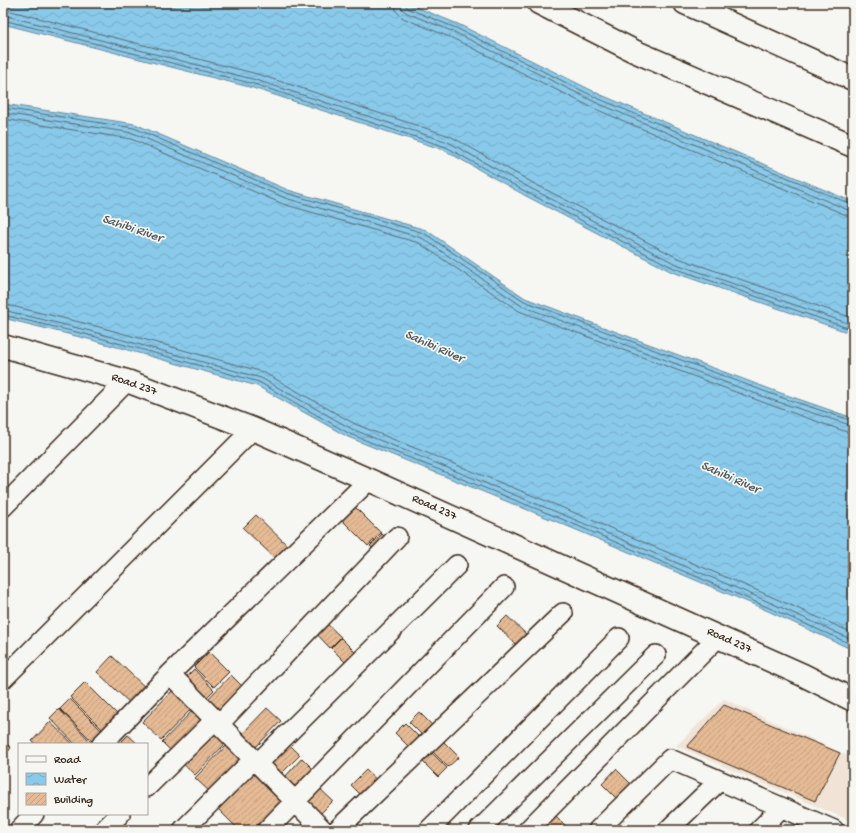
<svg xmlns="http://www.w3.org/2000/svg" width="856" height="833" viewBox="0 0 856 833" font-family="'Gochi Hand',sans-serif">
<defs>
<pattern id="water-waves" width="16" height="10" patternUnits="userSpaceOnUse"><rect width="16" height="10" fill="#89c9ea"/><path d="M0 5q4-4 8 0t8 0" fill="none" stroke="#77adc8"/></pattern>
<pattern id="building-hatch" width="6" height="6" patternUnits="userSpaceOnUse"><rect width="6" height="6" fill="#e5ba95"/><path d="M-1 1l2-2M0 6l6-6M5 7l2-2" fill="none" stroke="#c5a080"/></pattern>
</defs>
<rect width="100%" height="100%" fill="#f6f6f2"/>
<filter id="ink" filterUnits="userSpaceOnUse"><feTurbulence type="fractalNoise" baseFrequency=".025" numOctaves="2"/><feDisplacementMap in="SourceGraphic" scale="8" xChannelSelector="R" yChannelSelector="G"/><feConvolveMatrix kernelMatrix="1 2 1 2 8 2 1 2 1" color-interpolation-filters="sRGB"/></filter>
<g filter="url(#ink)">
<path fill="#f1e4d6" d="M724,699L853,758V822L676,746Z"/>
<path fill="url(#water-waves)" stroke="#6a8998" d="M3,3H406L458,24L599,94L853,202V334L672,272L526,196L444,150L253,88L3,24Z
M3,104L135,124L288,190L426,230L525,298L778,392L853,418V650L757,606L555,521L348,437L257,386L88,339L3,318Z"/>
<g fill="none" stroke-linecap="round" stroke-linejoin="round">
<path stroke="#5a6a70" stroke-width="1" d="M395,3L396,11L403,18L452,38L593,108L846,215L853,216
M401,3L402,9L407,13L454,32L595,102L848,210H853
M406,3V6L409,9L456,28L597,98L853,205
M3,9L257,74L450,136L533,183L678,258L853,318
M3,15L256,80L448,142L530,188L676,264L853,325
M3,20L254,84L446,147L528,193L674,268L853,330
M3,108L134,128L286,193L424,233L524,301L777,396L853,421
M3,113L133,133L285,198L422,238L522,306L775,401L853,426
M3,119L131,139L283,204L419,243L519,311L773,406L847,432H853
M3,304L92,325L263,372L355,424L561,507L763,593L853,633
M3,310L90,331L261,378L352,429L559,513L760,598L853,640
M3,315L89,335L259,382L350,434L557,517L758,603L853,645"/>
</g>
<path fill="url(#building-hatch)" stroke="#3b2a1e" d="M355,507L381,533L368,546L342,520Z
M256,515L288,546L276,559L243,528Z
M382,534L391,543L379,555L370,546Z
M507,616L528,636L518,646L497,626Z
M323,620L341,637L330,648L313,630Z
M341,638L356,653L346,663L331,648Z
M209,652L229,672L214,687L194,667Z
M112,656L148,690L133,706L97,672Z
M194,669L214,690L204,700L184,679Z
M231,675L244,688L219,713L206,701Z
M85,682L122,719L107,734L70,697Z
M175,688L194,706L161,740L142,722Z
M70,699L106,735L95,744L60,709Z
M724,705L840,753L815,801L687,747Z
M195,708L210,723L177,757L162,742Z
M267,708L281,721L256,747L242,734Z
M59,709L93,744H75L50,718Z
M419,712L438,731L428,741L409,722Z
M50,722L73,744H36L32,741Z
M405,723L424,742L414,752L395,733Z
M210,726L226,743L195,775L178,759Z
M128,735L138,744H123L121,742Z
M284,739L300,755L280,775L264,760Z
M441,739L459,757L448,767L431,750Z
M3,740L11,748L3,757Z
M227,745L243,761L212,794L195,778Z
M430,751L447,768L438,777L421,760Z
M302,758L316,772L298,790L285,777Z
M616,769L633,786L618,800L602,784Z
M366,770L380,783L365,799L351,785Z
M253,772L288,806L265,830H239L217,808Z
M316,785L333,801L317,817L300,801Z
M554,814L570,830H551L544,823Z"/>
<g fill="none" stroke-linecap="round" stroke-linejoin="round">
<g stroke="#3b2a1e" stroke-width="22">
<path id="minor" d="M3,507L127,381
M3,679L253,429
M219,724L397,537
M102,744L170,674
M258,763L457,565
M147,787L215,720
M19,830L34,814
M104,830L120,814
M183,830L254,759
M267,830L504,587
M323,830L170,674L369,480
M337,830L563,613
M429,830L619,638
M479,830L656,655
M528,830L718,637
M598,830L670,759L834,830
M668,830L719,781
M759,830L781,808"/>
</g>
<g stroke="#3b2a1e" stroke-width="25">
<path id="tertiary" d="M539,3L634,51L853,146
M685,3L853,79
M3,346L127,381L253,429L369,480L718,637L803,675L853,700"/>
</g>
<use href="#minor" stroke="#f6f6f2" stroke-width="19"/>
<use href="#tertiary" stroke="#f6f6f2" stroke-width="22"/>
</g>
</g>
<g text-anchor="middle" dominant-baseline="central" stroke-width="3.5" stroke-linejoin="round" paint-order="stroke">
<g font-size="12" fill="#3b2a1e" stroke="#f6f6f2">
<text transform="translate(134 385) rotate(19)">Road 237</text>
<text transform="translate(434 508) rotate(24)">Road 237</text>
<text transform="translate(729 641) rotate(24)">Road 237</text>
</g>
<g font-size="13" font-style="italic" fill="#525a5b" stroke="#f6f6f2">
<text transform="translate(132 229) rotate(19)">Sahibi River</text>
<text transform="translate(434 347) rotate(24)">Sahibi River</text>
<text transform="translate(730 478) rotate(24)">Sahibi River</text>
</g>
</g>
<rect width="856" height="833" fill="none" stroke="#f6f6f2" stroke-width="16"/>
<rect x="8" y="8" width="840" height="817" fill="none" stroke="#3b2a1e" stroke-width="1.5" filter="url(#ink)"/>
<rect x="18" y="743" width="130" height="72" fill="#f6f6f2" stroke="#aba49d"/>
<rect x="26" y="756" width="20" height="6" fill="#f6f6f2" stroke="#aba49d"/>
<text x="54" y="763" font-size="12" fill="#3b2a1e">Road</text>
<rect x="26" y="773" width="20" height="12" fill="url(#water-waves)" stroke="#aba49d"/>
<text x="54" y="783" font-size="12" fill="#3b2a1e">Water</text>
<rect x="26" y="793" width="20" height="12" fill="url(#building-hatch)" stroke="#aba49d"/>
<text x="54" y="803" font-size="12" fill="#3b2a1e">Building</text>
</svg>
